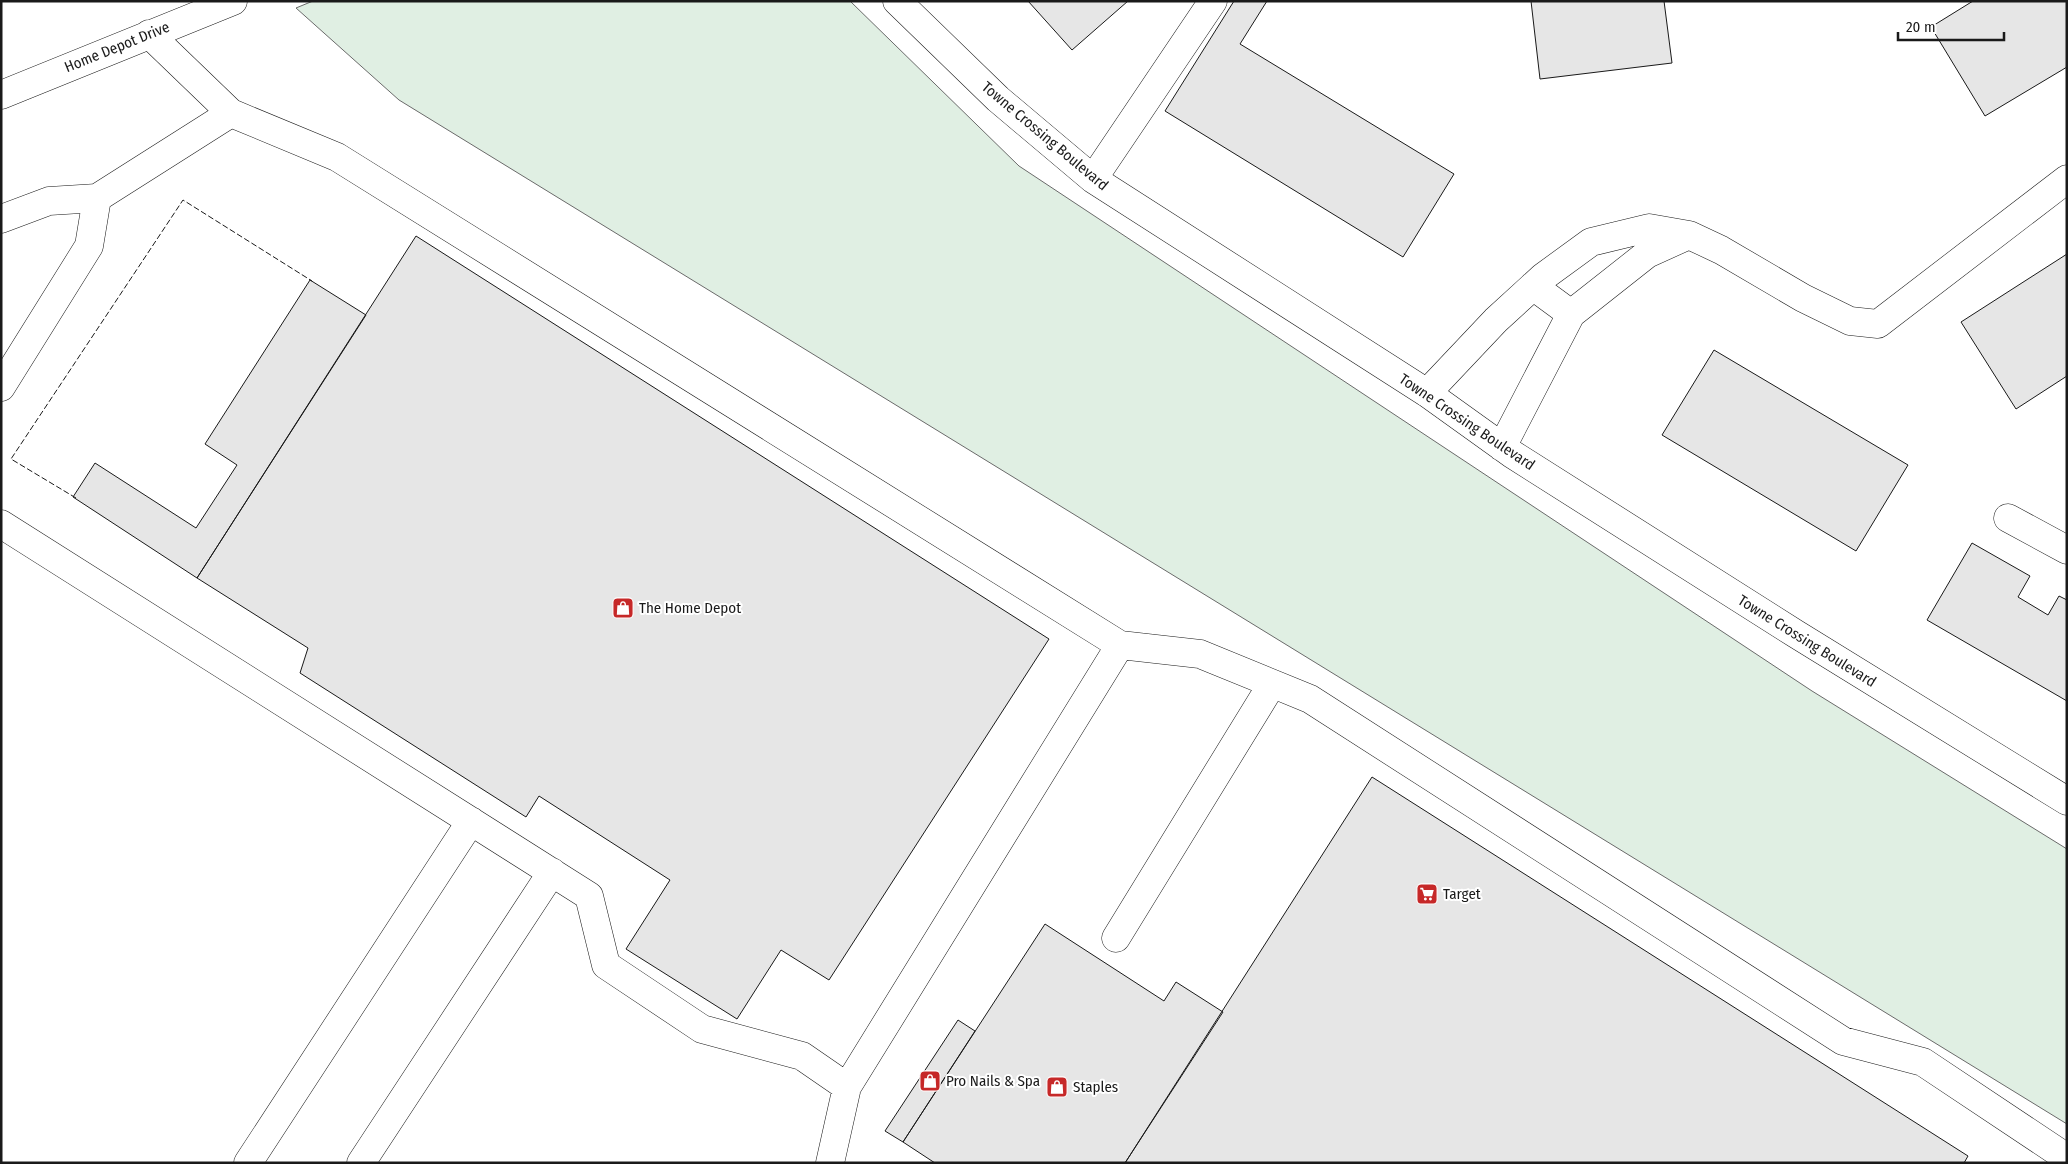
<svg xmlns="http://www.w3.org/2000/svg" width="2068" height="1164" viewBox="0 0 2068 1164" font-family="'Fira Sans Condensed',sans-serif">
<rect width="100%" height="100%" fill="#fff"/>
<path fill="#e0efe3" stroke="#6a6a6a" d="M313,1H850L1019,166L1812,691L2067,849V1124L399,100L296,8Z"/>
<path fill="#e6e6e6" stroke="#1a1a1a" d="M1028,1H1128L1072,50Z
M1234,1H1267L1240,44L1454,174L1403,257L1165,111Z
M1531,1H1664L1672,63L1540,79Z
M1973,1H2067V67L1985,116L1931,27Z
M416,236L1049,639L829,980L781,950L737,1019L626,949L670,880L539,796L526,817L300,673L308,648L197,578Z
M2067,254V376L2016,409L1961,322Z
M310,280L366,315L197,578L73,497L95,463L196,528L237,465L205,444Z
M1714,350L1908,465L1856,551L1662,435Z
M1972,543L2030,576L2018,597L2048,615L2059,596L2067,600V701L1927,620Z
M1372,777L1968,1156L1964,1163H1125Z
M1045,924L1164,1001L1176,982L1223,1012L1125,1163H935L903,1142Z
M958,1020L975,1031L903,1142L885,1131Z"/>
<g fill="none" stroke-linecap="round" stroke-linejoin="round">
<g stroke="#1a1a1a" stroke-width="29">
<path id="minor" d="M897,1L998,99L1093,179L1427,393L1512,454L1796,634L2067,801
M149,34L231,113L337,157L1120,645L847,1087L830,1163
M1,95L233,1
M1093,179L1213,1
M1,219L49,201L97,198L231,113
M1533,286L1571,314
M1,387L89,246L97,198
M1427,393L1496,320L1543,277L1591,242L1649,228L1689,235L1721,250L1803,298L1850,321L1878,324L2067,179
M1502,447L1571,314L1647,254L1689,235
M2008,518L2067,550
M1,524L589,896L606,965L702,1029L802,1056L847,1087
M1120,645L1200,654L1310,699L1843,1041L1923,1062L2067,1158
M1116,938L1272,684
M248,1163L471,821
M361,1163L552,872"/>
</g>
<use href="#minor" stroke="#fff" stroke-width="28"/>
<path stroke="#1a1a1a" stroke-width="1" stroke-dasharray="6 2.5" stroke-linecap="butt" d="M76,498L11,459L183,200L312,281"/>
</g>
<defs>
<g id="shop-square" transform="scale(1.125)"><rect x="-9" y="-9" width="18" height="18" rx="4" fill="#c62828" stroke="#fff"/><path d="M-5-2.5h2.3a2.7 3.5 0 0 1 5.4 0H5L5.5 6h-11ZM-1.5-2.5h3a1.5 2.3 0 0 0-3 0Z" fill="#fff"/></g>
<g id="supermarket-square" transform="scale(1.125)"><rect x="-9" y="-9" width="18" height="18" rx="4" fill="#c62828" stroke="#fff"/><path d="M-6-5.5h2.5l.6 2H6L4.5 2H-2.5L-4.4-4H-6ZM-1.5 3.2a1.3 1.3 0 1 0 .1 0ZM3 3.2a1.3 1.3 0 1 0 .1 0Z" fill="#fff"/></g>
</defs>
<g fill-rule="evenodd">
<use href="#shop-square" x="623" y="608"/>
<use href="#supermarket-square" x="1427" y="894"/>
<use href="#shop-square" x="930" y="1081"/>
<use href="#shop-square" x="1057" y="1087"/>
</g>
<g text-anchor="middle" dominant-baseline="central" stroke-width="4" stroke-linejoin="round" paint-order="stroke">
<g font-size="15" fill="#1a1a1a" stroke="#fff">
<text transform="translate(117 47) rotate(-22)">Home Depot Drive</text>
<text transform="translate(1045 136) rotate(40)">Towne Crossing Boulevard</text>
<text transform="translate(1467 422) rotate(34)">Towne Crossing Boulevard</text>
<text transform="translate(1807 641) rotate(32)">Towne Crossing Boulevard</text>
</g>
<g font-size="15" fill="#1a1a1a" stroke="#fff" text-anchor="start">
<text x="639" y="608">The Home Depot</text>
<text x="1443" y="894">Target</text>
<text x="946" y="1081">Pro Nails &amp; Spa</text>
<text x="1073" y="1087">Staples</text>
</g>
</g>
<rect width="2068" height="1164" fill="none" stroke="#1a1a1a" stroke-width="5"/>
<path d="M1898 32v8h106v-8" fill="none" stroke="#1a1a1a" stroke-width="2.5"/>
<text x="1906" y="32" font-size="15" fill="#1a1a1a" stroke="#ffffff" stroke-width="4" paint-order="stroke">20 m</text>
</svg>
